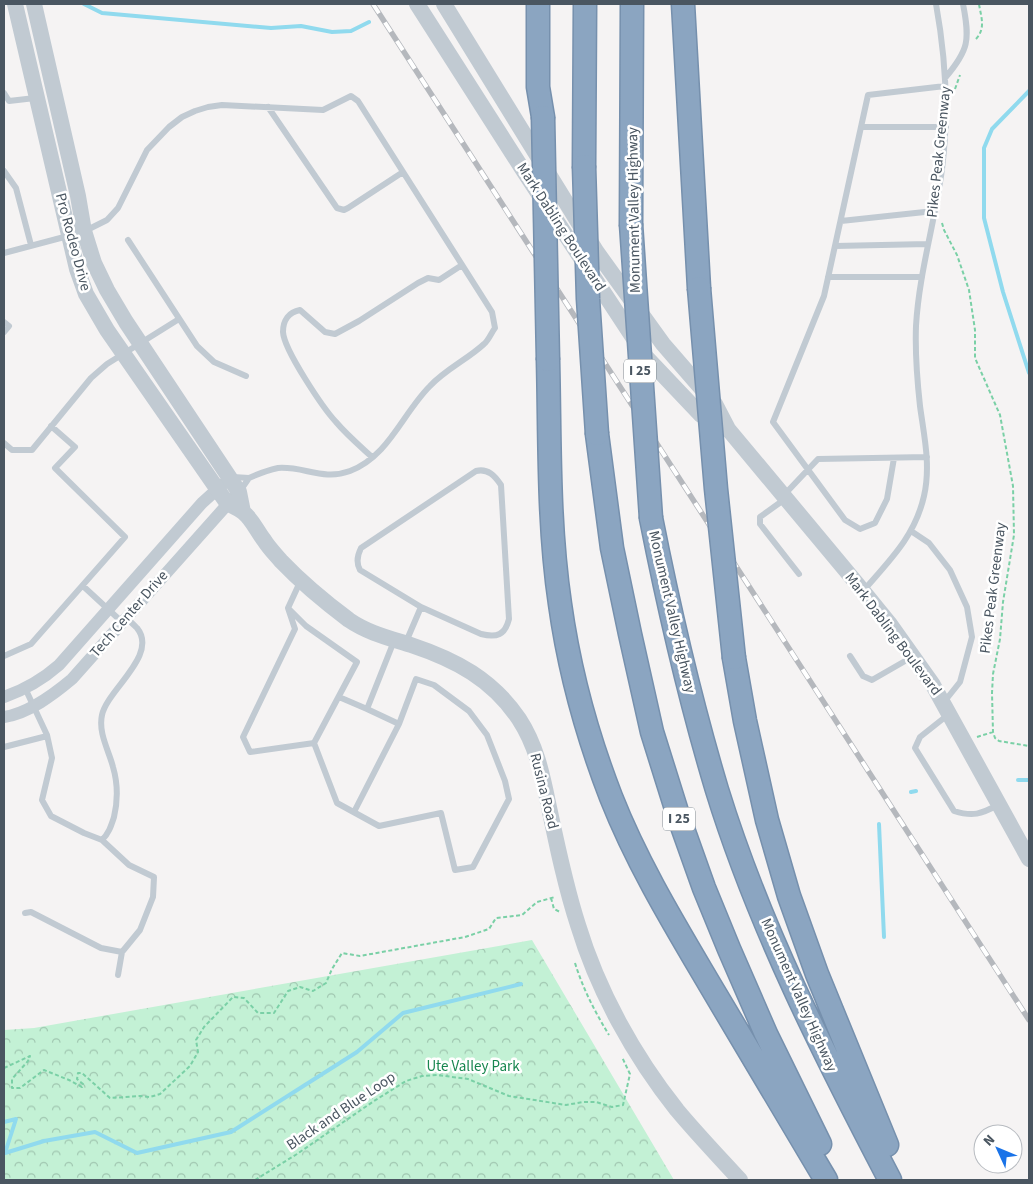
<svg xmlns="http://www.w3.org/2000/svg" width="1033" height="1184" viewBox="0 0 1033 1184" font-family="'Source Sans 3',sans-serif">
<defs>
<pattern id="forest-crowns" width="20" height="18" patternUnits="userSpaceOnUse" patternTransform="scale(1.25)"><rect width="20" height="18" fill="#c3f1d5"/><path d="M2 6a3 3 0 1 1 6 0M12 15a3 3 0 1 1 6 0" fill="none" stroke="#a0c6b0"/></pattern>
</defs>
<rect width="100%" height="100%" fill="#f5f3f3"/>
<path fill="url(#forest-crowns)" d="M532,940L674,1180H4V1030L34,1028Z"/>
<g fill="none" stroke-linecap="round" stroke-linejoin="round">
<path stroke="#90daee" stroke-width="4" d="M84,4L102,13L271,28L301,26L332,32L351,31L369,22
M1029,91L992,129L984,148V218L1003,292L1029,373
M1018,780H1029
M911,792L916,791
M879,824L884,937
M4,1122L16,1119L5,1153L44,1141L95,1132L137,1153L231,1132L357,1052L403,1013L521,984"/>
<g stroke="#7690ad" stroke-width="25">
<path id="motorway" d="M538,4V87L543,117
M683,4L699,288
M584,166L585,4
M631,224L632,4
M548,360C550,441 548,523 560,604C569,669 587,735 611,797C637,863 674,924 710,985C749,1050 787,1115 826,1180
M597,434L612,548L630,634L652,732L678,815L704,888L729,949L766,1034L820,1144
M651,518C669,609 690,700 717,790C759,926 824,1054 890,1180
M734,658L745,721L767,820L789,896L817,974L887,1145"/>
</g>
<path stroke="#7ad0a6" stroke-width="2" stroke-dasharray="4 2.5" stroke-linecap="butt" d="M976,39C986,28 981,17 979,4
M955,89L960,75
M942,223L944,230L957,255L969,290L975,330V358L1000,415L1013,486L1014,535L1003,602L1000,639L993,674L992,693L993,732L995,738L999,741L1029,746
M977,737L993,732
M551,898L554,909L560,912
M575,963C583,989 595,1012 609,1035
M4,1068L30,1056L28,1061L12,1079V1088H20L44,1070L69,1080L82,1087L83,1084L77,1079L78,1073H82L110,1098L140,1096L150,1097L160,1094L190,1066L198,1052L196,1040L204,1027L233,997L244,998L258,1013H274L288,991L300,987L313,991L326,983L332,969L342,953L360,956L465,937L489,929L496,918L522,915L537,902L555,897
M255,1180L297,1154L374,1101L406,1081L422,1076L437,1075L468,1079L509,1096L566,1105L583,1102H596L612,1107L623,1105L630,1074L622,1057"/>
<path stroke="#c1cad2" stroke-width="6" d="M945,78C969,50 970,40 963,4
M4,93L9,101L35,98
M268,107L337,208L344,210L348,208L403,172
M861,127H946
M4,171L16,188L31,245
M841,221L934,211
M85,231L107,220L118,208L147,150L169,127L182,117L195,111L208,107L222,105L323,110L351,96L358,101L492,312L495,328C491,333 489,340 484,344C468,359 446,369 430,386C402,414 389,456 350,471C323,481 304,466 278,468C268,470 258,474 249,478
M128,240L197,346L214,362L246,376
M835,246L928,244
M4,253L68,236
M828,277H922
M4,322L9,326L4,332
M4,443L12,450H32L91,378L107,364L179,319
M372,457C360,446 347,435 336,422C323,408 284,350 283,332C283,320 289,312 300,310L325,332L335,334L359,321L418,283L428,278L439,280L462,265
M894,458L887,499L875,523L860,529L845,520L773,422L824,296L868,95L945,86
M233,477L249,478L240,491
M784,495L818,459L927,457
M785,499L760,517V524L799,574
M911,531L929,543L950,570L967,607L972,637L960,682L944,702
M300,582L288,608L295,629L243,737L250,752L314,743L337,803L379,826L441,813L455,870L473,867L509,799L505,781L487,735L469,711L434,685L416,679L399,724L367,709L394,641
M83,586L122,622
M864,590C890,560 915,536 924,496C931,465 924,436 920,406C917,379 915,353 916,326C919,273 935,222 942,169C949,114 946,59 936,4
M289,609L306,626L357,662L314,743
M406,642L421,607L360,570C356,563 357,556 361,548L476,471C488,468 495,476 501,485L509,619C505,635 497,638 481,634L421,607
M4,656L31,644L125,537L55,468L75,447L51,426
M850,656L863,676L872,680L912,657
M25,688L47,735L52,758L42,800L51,816L84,833L102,840L129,865L154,877L153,897L140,930L122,952L118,975
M339,697L367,709
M949,714L920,737L915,748L954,811C973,817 981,814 998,805
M4,747L47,736
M354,812L399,724
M102,840C109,833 111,826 114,817C118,800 118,784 113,767C109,751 98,733 102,715C107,690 159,655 137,628C134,625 130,621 126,618
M25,913L31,912L101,948L122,952"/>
<path stroke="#c1cad2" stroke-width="12" d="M4,697C24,690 42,680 59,665L202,503L223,484
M4,717C29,713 53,695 72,679L234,497"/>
<path stroke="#c1cad2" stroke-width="16" d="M15,4L77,269L86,294L107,330L227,503C232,506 238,508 243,512C252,519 257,531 264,540C269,548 275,554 281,561C302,583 325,602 349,620C368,633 389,638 411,645C456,660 492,679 519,719C538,748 543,779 550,812C558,850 566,888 578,925C598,991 634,1056 677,1110C697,1134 719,1157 740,1180
M34,4L78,196L84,231L94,263L107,290L126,322L239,492L243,512
M417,4L523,170L646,357L701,415L718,424
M444,4L596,251L663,344L715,404L728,429L863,591L889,623L933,685L1029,859"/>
<use href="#motorway" stroke="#8ba5c1" stroke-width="22"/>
<g stroke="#b5b8bd" stroke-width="5.5">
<path id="rail" d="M373,4L1029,1020"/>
</g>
<use href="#rail" stroke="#fff" stroke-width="4" stroke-dasharray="11" stroke-linecap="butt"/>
<g stroke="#7690ad" stroke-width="25" stroke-linecap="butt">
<path id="motorway-bridge" d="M543,117L548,360
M584,166L588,299L597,434
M631,224L651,518
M699,288L716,489L734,658"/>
</g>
<use href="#motorway-bridge" stroke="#8ba5c1" stroke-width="22"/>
</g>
<g text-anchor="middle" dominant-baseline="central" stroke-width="5" stroke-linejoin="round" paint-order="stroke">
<g fill="#fff" stroke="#808990" stroke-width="1">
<rect x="624" y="359.5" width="32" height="23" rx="4"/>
<rect x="663" y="807.5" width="32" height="23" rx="4"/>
</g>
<g font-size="14" font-weight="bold" fill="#4a5661">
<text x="640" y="371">I 25</text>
<text x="679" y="819">I 25</text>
</g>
<g font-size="15" fill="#4a5661" stroke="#fff">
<text transform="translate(939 152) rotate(-84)">Pikes Peak Greenway</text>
<text transform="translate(634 210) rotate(-91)">Monument Valley Highway</text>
<text transform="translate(561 227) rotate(57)">Mark Dabling Boulevard</text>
<text transform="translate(73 242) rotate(75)">Pro Rodeo Drive</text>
<text transform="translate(993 588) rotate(-83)">Pikes Peak Greenway</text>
<text transform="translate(672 612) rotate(77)">Monument Valley Highway</text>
<text transform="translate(129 614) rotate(-49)">Tech Center Drive</text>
<text transform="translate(893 634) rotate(53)">Mark Dabling Boulevard</text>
<text transform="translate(544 791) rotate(76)">Rusina Road</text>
<text transform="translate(799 995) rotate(66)">Monument Valley Highway</text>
<text transform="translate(341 1111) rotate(-34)">Black and Blue Loop</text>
</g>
<g font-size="15" fill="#17864f" stroke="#fff">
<text x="473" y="1066">Ute Valley Park</text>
</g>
</g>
<rect width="1033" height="1184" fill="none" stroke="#4a5661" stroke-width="10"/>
<g transform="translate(998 1149) rotate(314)"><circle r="24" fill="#ffffff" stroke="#b7bbc0"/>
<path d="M0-4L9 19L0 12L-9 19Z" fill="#1a73e8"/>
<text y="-8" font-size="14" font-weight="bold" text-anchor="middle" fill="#4a5661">N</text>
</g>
</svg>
